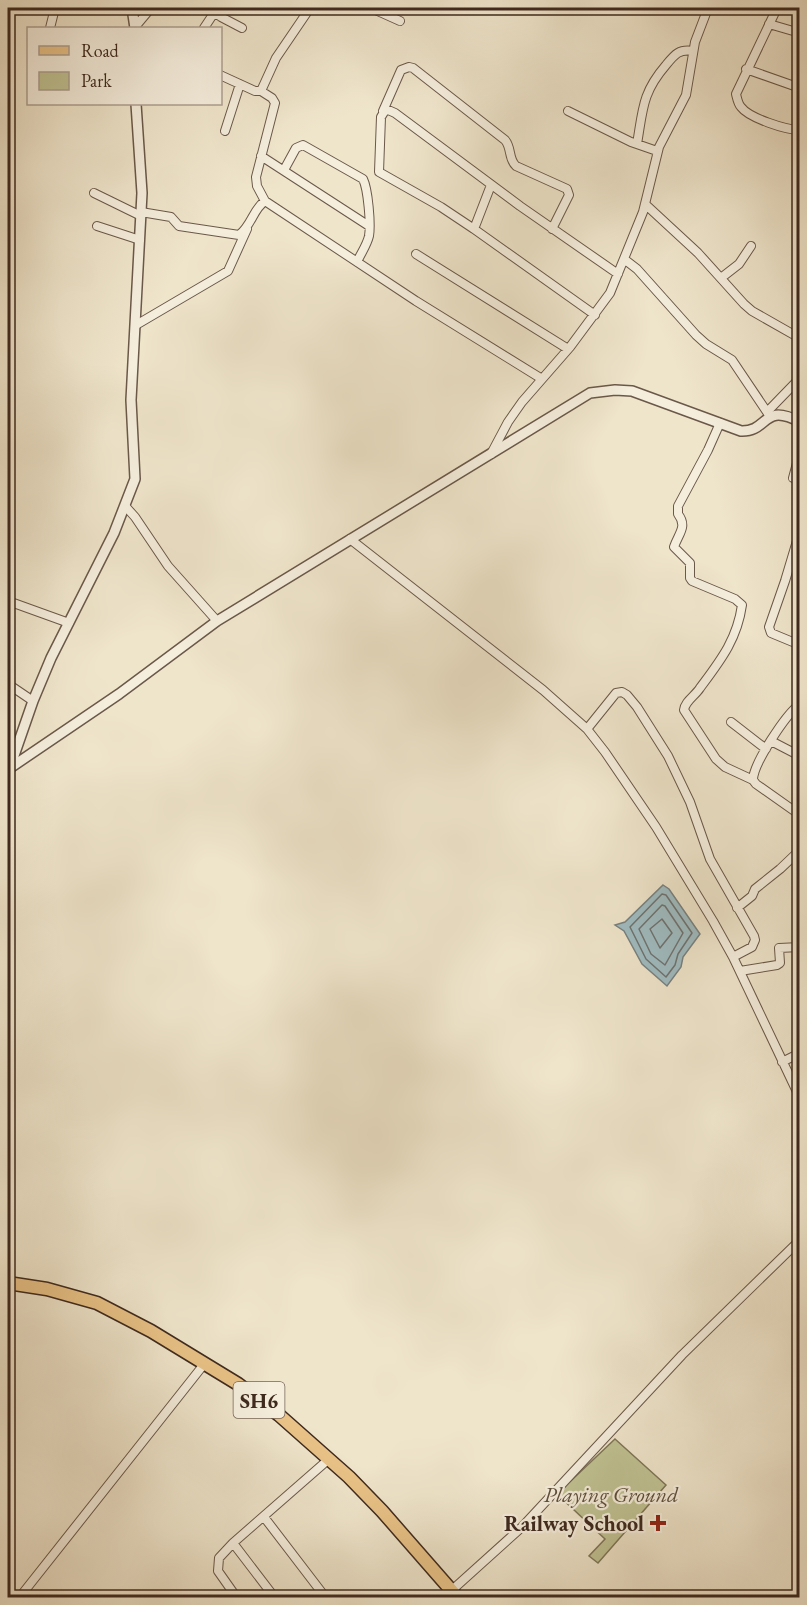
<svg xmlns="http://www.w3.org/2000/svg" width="807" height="1605" viewBox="0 0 807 1605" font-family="'EB Garamond',serif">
<rect width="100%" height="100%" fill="#efe5cb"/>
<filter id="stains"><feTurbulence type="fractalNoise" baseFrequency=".00333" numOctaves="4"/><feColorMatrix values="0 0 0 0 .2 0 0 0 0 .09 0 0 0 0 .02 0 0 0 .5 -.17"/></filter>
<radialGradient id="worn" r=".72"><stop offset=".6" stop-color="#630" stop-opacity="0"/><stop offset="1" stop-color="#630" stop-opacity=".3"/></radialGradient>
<path fill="#c0c293" stroke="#7f7658" stroke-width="1.5" d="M615,1439L666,1485L598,1563L589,1556L605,1539L557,1494Z"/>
<path fill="#9fbcc2" stroke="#788180" stroke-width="1.5" d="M663,885L669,889L700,934L683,957L681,967L667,986L642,964L624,931L615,925L625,922Z"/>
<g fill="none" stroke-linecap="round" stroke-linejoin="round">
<path stroke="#6e7270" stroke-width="1.5" d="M662,894L666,895L692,933L678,954L675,965L666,977L646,959L630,927Z
M662,905L665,906L683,933L665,965L651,954L639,929Z
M662,919L672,933L660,948L650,929Z"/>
<g stroke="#6a5849" stroke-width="10">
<path id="minor" d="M208,8L221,17L242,28
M371,8L400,21
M777,8L736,94C737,98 738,104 741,107C749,118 786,130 800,130
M769,24L800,33
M135,27L151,8
M50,28L55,8
M204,28L214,13
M746,69L800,88
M220,75L255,91H261L276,58L310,8
M261,91L272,98L275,103L256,177L257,186L265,201L416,301L542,379
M383,111L401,70L409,67L413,68L505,140C512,148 508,159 516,166L567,189L569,195L552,229
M568,111L631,142L657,151
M225,131L240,84
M637,144C643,109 642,93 666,65C675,54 679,49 693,51
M261,156L369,226
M284,170L296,148L303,145L363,179C368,189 371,224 369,236C367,245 361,253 357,262
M799,171H800
M94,193L141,216
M645,204L698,253L744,304L752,311L796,336L800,340
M141,212L171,217L179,226L239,235C252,225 253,209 265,201
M97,226L140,240
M474,229L491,185
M416,254L568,349
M624,259L637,269L696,335L706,344L732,360L769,415
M721,278L739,264L751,246
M595,315L474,229L441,207L379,172L381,117L386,109L395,113L520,206L618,274
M136,325L228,271L247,229
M767,412L800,378
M720,423L708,450L678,506V514C688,527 678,534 674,547L690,563V578L692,581L735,599L742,605C737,640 720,661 700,688C695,696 685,701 684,710L716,759L725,767L753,780
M491,454L508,422L522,402L570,347L610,293L643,212L659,147L686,95L695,42L708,8
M793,478L800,452
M126,507L135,517L168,566L217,621
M800,531L785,581L769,627L771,633L800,645
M350,539L543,690L587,729L605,752L656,827L713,921L733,957L800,1098
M8,601L69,623
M8,684L33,701
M800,704C786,714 753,764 753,780L756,784L800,815
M731,722L766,749
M587,729L616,693L622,692L627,695L637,707L668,756L690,802L710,859L754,936L755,940L752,947L733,957
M771,741L800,756
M737,908L752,896L755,889L780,869L800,850
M740,971L777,965L780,963L779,948L800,947
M782,1062L800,1053
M264,1517L326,1598
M233,1543L275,1598
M451,1591L522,1527L682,1355L800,1240
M19,1598L205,1363
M237,1598L218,1571L219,1558L233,1543L329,1459"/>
</g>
<g stroke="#6a5849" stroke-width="12">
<path id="tertiary" d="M132,8L135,28
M10,768L119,694L217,621L590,393L615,390L632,391L741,431C769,432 762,402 800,422
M9,770L33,701L51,658L114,533L135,479L131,400L142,193L136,104"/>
</g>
<g stroke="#3e291e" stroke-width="15">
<path id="primary" d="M8,1283L47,1289L97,1303L151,1331L238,1384L279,1415L349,1477L382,1511L458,1598"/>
</g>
<use href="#minor" stroke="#f5eedd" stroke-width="8"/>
<use href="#tertiary" stroke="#f5eedd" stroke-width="9"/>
<use href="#primary" stroke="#e8c286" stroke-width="12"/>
</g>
<path fill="#8f2418" stroke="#f5eedd" stroke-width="2" d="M655 1514h6v6h6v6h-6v6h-6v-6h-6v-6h6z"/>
<g text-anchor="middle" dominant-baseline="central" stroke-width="4.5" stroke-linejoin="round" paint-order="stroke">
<rect fill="#f5eedd" stroke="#756457" stroke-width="1.5" x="233.5" y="1382" width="51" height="36" rx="4.5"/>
<g font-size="21" font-weight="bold" fill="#3e291e">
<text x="259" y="1400">SH6</text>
</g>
<g font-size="22" font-style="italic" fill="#5e4f3b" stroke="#f5eedd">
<text x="611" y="1494">Playing Ground</text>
</g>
<g font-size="22" font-weight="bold" fill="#3e291e" stroke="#f5eedd" text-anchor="end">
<text x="644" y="1523">Railway School</text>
</g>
</g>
<rect width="807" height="1605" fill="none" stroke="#efe5cb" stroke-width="30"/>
<rect x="9" y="9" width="789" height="1587" fill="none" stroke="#3e291e" stroke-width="3"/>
<rect x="15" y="15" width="777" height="1575" fill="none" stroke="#3e291e" stroke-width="1.5"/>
<rect x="27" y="27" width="195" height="78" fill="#f5eedd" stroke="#ac9f91" stroke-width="1.5"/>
<rect x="39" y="46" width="30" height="9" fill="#e8c286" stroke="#ac9f91" stroke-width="1.5"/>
<text x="81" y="57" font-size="18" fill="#3e291e">Road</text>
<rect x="39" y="72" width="30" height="18" fill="#c0c293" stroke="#ac9f91" stroke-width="1.5"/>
<text x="81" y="87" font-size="18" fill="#3e291e">Park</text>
<rect width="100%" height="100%" filter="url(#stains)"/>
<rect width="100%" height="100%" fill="url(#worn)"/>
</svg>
